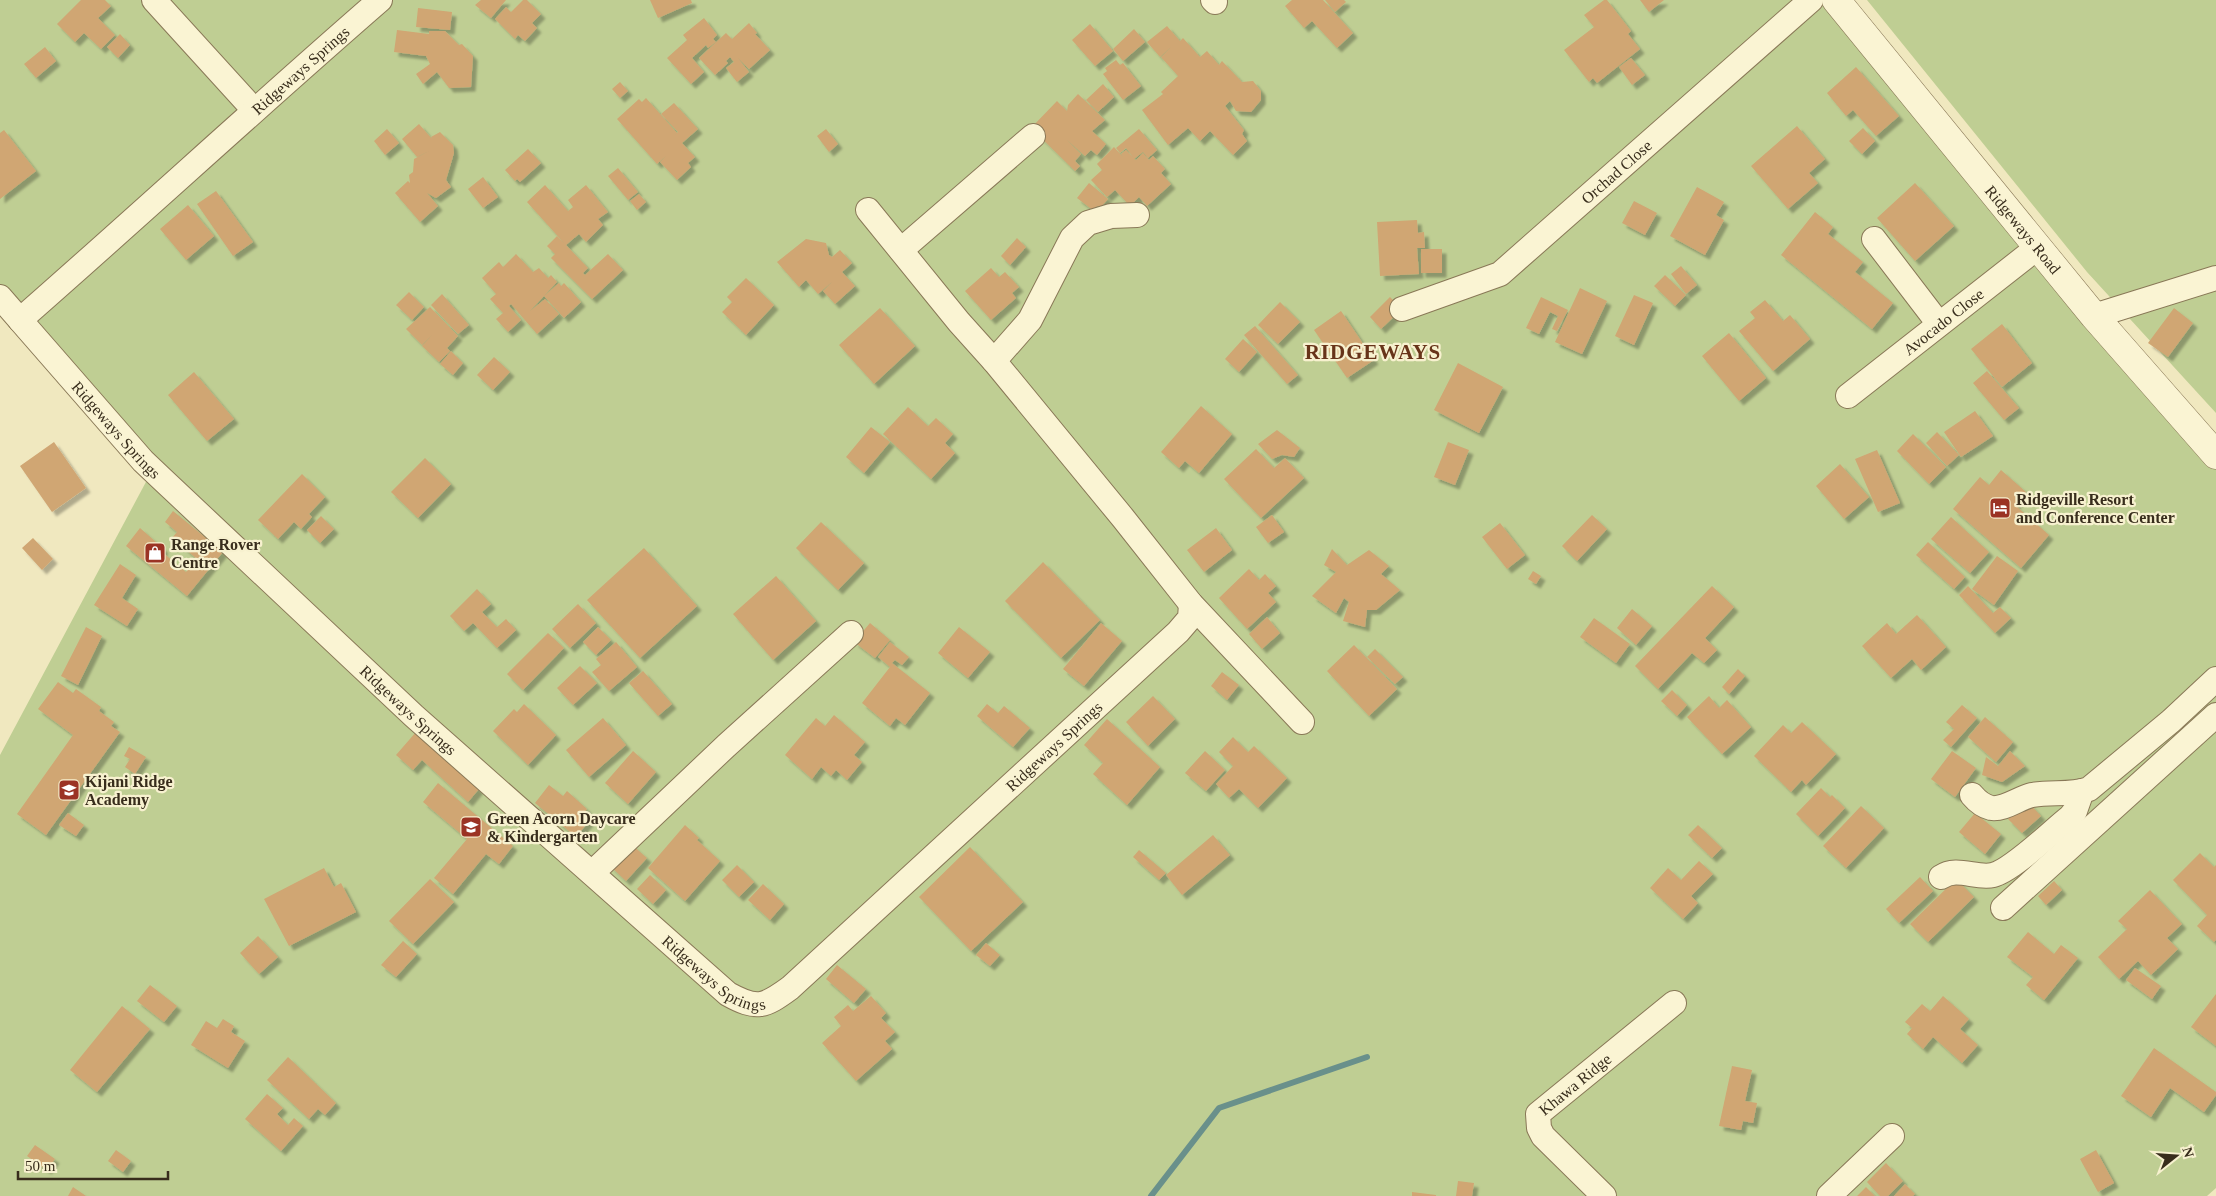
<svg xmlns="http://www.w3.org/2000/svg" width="2216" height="1196" viewBox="0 0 2216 1196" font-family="'Times New Roman',serif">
<defs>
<filter id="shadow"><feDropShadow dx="4.5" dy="4.5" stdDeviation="1" flood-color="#0004"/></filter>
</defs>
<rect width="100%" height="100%" fill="#f0e8bf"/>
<path fill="#bfce93" d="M0,0H1829L2216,468V1188L2207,1196H0V755L147,480L0,297Z
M1867,0H2216V413L2087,272Z"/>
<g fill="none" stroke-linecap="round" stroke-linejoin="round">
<path stroke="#69908b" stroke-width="6" d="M1151,1196L1219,1108L1367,1057"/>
</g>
<path fill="#d0a673" filter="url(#shadow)" d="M81,0H105L111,6L98,18L115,35L101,49L84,33L75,42L57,24Z
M481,0H506L491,18L475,5Z
M523,0H527L541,14L532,23L537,28L525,41L518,35L515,39L495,19L506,7L511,12Z
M650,0H691L692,3L658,18Z
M1292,0H1323L1353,33L1337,48L1312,21L1304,28L1285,6Z
M1325,0H1344L1346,2L1335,12Z
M1604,0H1607L1631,31L1628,34L1640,49L1597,83L1593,78L1589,82L1564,50L1594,27L1584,15Z
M1640,0H1664L1649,12Z
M418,8L452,12L450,30L416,27Z
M704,18L717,35L713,39L716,42L708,48L706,45L692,58L704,72L691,84L667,58L687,40L683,35Z
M749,23L757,33L755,34L770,50L749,69L738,58L749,72L737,82L726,68L734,62L730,57L726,61L728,63L715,75L699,58L726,33L732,39Z
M1090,24L1113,51L1095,66L1072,40Z
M1167,26L1180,41L1183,38L1200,57L1207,51L1219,65L1222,61L1242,82L1253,81L1261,91V100L1251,112L1236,111L1230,101L1225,106L1244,130L1242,134L1247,141L1233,155L1210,131L1200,141L1188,128L1168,145L1142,110L1163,94L1161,92L1178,76L1161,57L1171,47L1160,57L1147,42Z
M1134,29L1145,42L1123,61L1113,49Z
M397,30L429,34V31H445L459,45L462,44L473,56L471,87L449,88L437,72L423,84L416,74L430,64L426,56L394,52Z
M120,34L130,45L118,58L107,47Z
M45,47L56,61L36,78L24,64Z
M1631,58L1645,75L1632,85L1619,67Z
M1116,60L1120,65L1123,63L1141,86L1123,100L1103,74L1107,71L1105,68Z
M1856,67L1899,116L1876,136L1853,110L1846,116L1827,93Z
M620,82L628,91L620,98L612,89Z
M1103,84L1114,97L1098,112L1086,100Z
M1078,94L1105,120L1092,131L1106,144L1097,155L1091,150L1085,156L1067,140L1081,154L1075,161L1080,166L1075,171L1031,128L1057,101L1067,111L1068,105Z
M646,98L677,133L675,135L678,132L661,114L674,103L698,129L682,143L695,157L688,163L691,167L677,180L660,162L666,156L657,164L617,119L639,99L642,102Z
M419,124L432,139L431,137L440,132L453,145L454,153L446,180L451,187L436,198L427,193L438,206L420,222L395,193L408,181L410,183L409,175L413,172L414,159L429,151L417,157L402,139Z
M1797,126L1825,159L1809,173L1818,183L1788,209L1751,166Z
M1863,128L1875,141L1862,154L1849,141Z
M387,129L399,143L385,155L374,141Z
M826,129L838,144L829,152L817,136Z
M1139,129L1157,150L1148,158L1143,152L1134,159L1136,160L1143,153L1149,160L1153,156L1165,169L1161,173L1171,184L1147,206L1139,197L1130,206L1115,190L1107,197L1091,180L1102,170L1097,164L1114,147L1123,157L1121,154L1126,150L1133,157L1126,148L1120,153L1116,148Z
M4,130L36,171L0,199V133Z
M528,149L541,163L520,182L517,179L515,181L505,170Z
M618,168L638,192L628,200L608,176Z
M483,177L498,197L483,208L468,189Z
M1089,183L1108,199L1100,208L1097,206L1094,211L1077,198Z
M1915,183L1954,226L1915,261L1877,218Z
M545,185L568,211L573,207L568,200L586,185L608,212L598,219L603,225L586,242L579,234L566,245L588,268L583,273L585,275L608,254L623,270L592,299L551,258L555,254L547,246L557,236L564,243L527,202Z
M1697,187L1724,202L1716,215L1724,220L1705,255L1670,236Z
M216,191L253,242L233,256L197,204Z
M639,194L646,202L637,210L630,201Z
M1634,201L1657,213L1645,235L1622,223Z
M188,205L214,236L186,260L160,229Z
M1815,212L1833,227L1828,234L1863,262L1855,272L1893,303L1872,329L1781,255Z
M1417,220L1418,233L1424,232L1425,248H1417L1419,274L1380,276L1377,222Z
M1017,238L1026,247L1010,265L1001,256Z
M806,239L826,243L829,255L832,257L840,250L852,263L842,272L855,286L835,304L823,291L832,282L818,294L806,280L799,287L777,262Z
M1421,249H1442V273H1421Z
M516,254L533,272L539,268L548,278L551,275L557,282L530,311L545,299L559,314L537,334L511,304L509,306L521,320L508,332L496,319L503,313L490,299L496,294L482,278L499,262L503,267Z
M1681,266L1697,285L1686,294L1671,274Z
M991,268L999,277L1005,272L1019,287L1012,293L1016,298L991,320L965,291Z
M1665,275L1686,295L1675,306L1654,286Z
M746,278L774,305L746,335L722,312L732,302L727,297Z
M559,283L561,286L564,283L581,302L564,318L544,296Z
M1580,288L1607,301L1582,354L1555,342Z
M409,292L424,307L412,320L396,305Z
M442,294L469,325L458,334L431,305Z
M1634,295L1653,303L1634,345L1615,336Z
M1390,297L1402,309L1381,329L1370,317Z
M1541,297L1568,310L1557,331L1552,329L1558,316L1550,312L1539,334L1526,328Z
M1765,300L1783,321L1790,315L1810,339L1773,371L1739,331L1755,318L1750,312Z
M1280,302L1300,322L1278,344L1258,325Z
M430,307L458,336L447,348L450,351L439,362L422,346L432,335L422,345L406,329Z
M880,308L915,346L874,384L839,345Z
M2174,308L2193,323L2168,357L2148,343Z
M1341,311L1374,360L1347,378L1314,330Z
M2002,324L2032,363L2002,387L1971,349Z
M1255,326L1298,375L1287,384L1244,335Z
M1729,333L1766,378L1739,401L1702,356Z
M1243,339L1257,352L1239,372L1225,359Z
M451,351L463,363L453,375L440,364Z
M494,357L510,372L493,390L477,375Z
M1458,363L1503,387L1479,433L1434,410Z
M1987,371L2019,408L2004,420L1973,383Z
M194,372L234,419L207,441L168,395Z
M1201,406L1232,434L1199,473L1185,461L1179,468L1161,452Z
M908,407L928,426L936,418L953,434L945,443L955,453L931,479L883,434Z
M1975,411L1993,436L1961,457L1944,432Z
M871,427L890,442L864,473L846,457Z
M1277,430L1300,448L1294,457L1282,455L1272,459L1258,444Z
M1937,432L1959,455L1947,466L1926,443Z
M1913,434L1946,467L1929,484L1897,451Z
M54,442L86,488L52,512L20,466Z
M1448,442L1469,450L1455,485L1434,477Z
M1256,449L1274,468L1285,458L1304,478L1261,518L1224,479Z
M1877,450L1900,503L1878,512L1855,459Z
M425,458L451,484L418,518L391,492Z
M1840,464L1869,497L1844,519L1816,486Z
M2001,470L2026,492L2015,505L2049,535L2021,568L1953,509L1980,477L1989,485Z
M302,474L325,497L309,514L312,517L301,529L294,522L278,539L258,520Z
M173,511L223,552L187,596L126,546L140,528L164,549L162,552L186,572L197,559L172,538L177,532L165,522Z
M1272,515L1284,532L1268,543L1256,527Z
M1592,515L1607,529L1577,561L1562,546Z
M321,516L334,529L320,543L307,530Z
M1951,517L1989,552L1970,573L1931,539Z
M821,522L864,563L838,590L796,548Z
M1500,523L1525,555L1507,569L1482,537Z
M1216,528L1232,550L1204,572L1187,550Z
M33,538L53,559L42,570L22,548Z
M1928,542L1965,577L1954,589L1916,555Z
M644,548L697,606L640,658L587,600Z
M1332,549L1347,565L1369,550L1389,566L1381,574L1400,590L1376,610H1367L1365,627L1343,621L1349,602L1344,598L1336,613L1312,596L1336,572L1324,565Z
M1997,556L2018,571L1994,605L1972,589Z
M1043,562L1100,620L1061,658L1005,601Z
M120,564L136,575L122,598L138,609L127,626L94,605Z
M1249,569L1259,580L1265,574L1276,586L1268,593L1276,602L1247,629L1219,598Z
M1533,571L1541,576L1536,584L1528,579Z
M776,576L816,621L773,660L733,614Z
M1712,586L1734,607L1705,638L1717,650L1704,663L1692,653L1658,689L1635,666Z
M1968,586L1993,613L2000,607L2011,618L1995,633L1959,595Z
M477,589L491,604L482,612L497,627L506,619L516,630L497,648L473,623L464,631L450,616Z
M578,604L596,623L570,648L552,629Z
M1632,609L1652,626L1636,645L1617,628Z
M1917,615L1946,647L1921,670L1912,659L1891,678L1862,646L1887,623L1896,634Z
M1267,617L1280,633L1262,649L1249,634Z
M1594,618L1630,644L1616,663L1580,637Z
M870,623L890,640L875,658L854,642Z
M1101,623L1122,641L1084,686L1063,669Z
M86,627L102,636L78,685L61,676Z
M598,627L611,640L596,655L583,642Z
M959,627L990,652L968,678L938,653Z
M548,633L564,648L523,690L507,674Z
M616,642L637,667L609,691L592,672L601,665L596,659Z
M890,642L909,657L902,665L895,660L892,663L930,693L905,725L896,718L890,726L862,703L890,667L878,657Z
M1354,645L1397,689L1369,716L1327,671Z
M1375,649L1403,677L1395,684L1367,657Z
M580,666L597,683L573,705L557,688Z
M1738,669L1745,676L1729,694L1722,687Z
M643,671L672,704L658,716L629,683Z
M1222,672L1239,685L1227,700L1211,686Z
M58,682L73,693L76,689L101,707L99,711L114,722L111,726L120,732L46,835L17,814L73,735L38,709Z
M1672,690L1687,705L1677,716L1661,701Z
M1153,696L1175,719L1148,746L1126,722Z
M1709,696L1719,708L1727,700L1751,727L1722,754L1687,717Z
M524,704L556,735L528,765L493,731L514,709L517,712Z
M987,704L998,713L1004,706L1030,728L1013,747L977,716Z
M1962,705L1977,718L1951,747L1943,740L1954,729L1946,722Z
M834,715L865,742L854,755L862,762L847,780L836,770L831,776L821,767L812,779L785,755L816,718L825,726Z
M1985,717L2013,742L1996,762L1968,737Z
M603,718L626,745L589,777L566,750Z
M1107,719L1160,767L1127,805L1093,774L1103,763L1084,745Z
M1802,722L1836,754L1806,785L1802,780L1791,792L1754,756L1783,725L1791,733Z
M416,732L479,789L468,802L422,760L413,770L396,755Z
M1233,737L1248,752L1254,746L1287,778L1258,808L1239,789L1229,798L1216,784L1233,766L1219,752Z
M129,747L146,757L135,774L125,767L130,759L124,756Z
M633,751L656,772L628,804L605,783Z
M1205,751L1225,770L1206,791L1185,773Z
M1952,751L1976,768L1955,797L1931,779Z
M2010,751L2025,766L2002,782L1982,775L1986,757L1998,766Z
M438,783L513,846L499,864L486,854L453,894L434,878L467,839L423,802Z
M549,785L563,796L567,791L587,809L583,814L590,820L576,837L535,803Z
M1821,788L1830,797L1832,795L1845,808L1818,836L1796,814Z
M2027,801L2041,816L2022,833L2008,819Z
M1861,806L1884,828L1846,868L1823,846Z
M68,813L84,825L76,836L59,825Z
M1975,813L2001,834L1985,854L1959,832Z
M685,825L699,838L697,840L720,861L685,901L648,868Z
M1698,825L1722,848L1712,858L1688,835Z
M1213,835L1230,855L1182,895L1166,875Z
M631,844L647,858L626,881L610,866Z
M970,847L1023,902L971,951L919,897Z
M1139,850L1166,873L1159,880L1133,857Z
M2200,853L2214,867L2216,865V940L2214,942L2197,926L2207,915L2173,880Z
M1699,861L1713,874L1691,896L1698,903L1683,919L1650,888L1668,868L1681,880Z
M737,865L754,882L739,897L722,880Z
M324,868L334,887L341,883L356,912L289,946L264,899Z
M650,875L666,890L653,904L637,889Z
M1920,877L1933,891L1899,923L1886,909Z
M430,879L454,902L413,944L389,921Z
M1956,879L1974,897L1928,942L1910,924Z
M2054,881L2062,890L2046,905L2038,896Z
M763,884L784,904L770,920L748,900Z
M2150,890L2182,924L2167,938L2178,949L2151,975L2138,961L2119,979L2098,957L2127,929L2118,921Z
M2028,932L2054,954L2061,945L2078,958L2044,1000L2026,985L2033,977L2007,957Z
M258,936L278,957L259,974L240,953Z
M403,941L417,954L396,977L381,965Z
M986,943L1000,955L990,966L976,955Z
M837,965L866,989L854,1003L826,979Z
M2135,968L2161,986L2152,999L2126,980Z
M150,985L177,1006L164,1022L137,1001Z
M2216,994V1046L2191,1027Z
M871,996L886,1013L881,1018L895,1032L885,1041L892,1049L856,1081L822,1043L841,1026L834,1017L848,1005L853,1011Z
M1943,996L1969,1019L1960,1029L1978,1045L1962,1063L1933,1037L1923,1049L1907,1034L1912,1028L1905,1022L1922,1004L1930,1011Z
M122,1006L150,1029L97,1092L70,1070Z
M223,1019L234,1026L231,1032L245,1041L228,1068L191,1045L206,1021L217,1028Z
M2154,1048L2216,1092V1095L2204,1112L2170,1088L2151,1117L2121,1096Z
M288,1057L336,1103L325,1115L318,1109L309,1119L267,1080Z
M1732,1066L1752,1070L1745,1101L1757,1103L1753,1123L1743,1121L1741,1130L1719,1126Z
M267,1094L283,1108L277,1114L288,1125L294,1118L303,1126L281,1151L245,1119Z
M35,1145L55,1159L47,1170L27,1156Z
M116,1150L131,1161L123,1172L108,1161Z
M2096,1150L2114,1183L2098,1192L2080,1159Z
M1886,1163L1903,1181L1888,1196H1880L1867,1182Z
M1458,1181L1474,1183L1472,1196H1456Z
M1905,1184L1915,1194L1913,1196H1894Z
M73,1187L86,1196H68Z
M1866,1187L1875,1196H1857Z
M1412,1192L1436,1195V1196H1412Z"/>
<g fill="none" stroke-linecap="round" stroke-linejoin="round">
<g stroke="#897857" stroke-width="26">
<g id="minor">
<path d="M154,0L254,110"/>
<path d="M1213,0L1215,2"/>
<path d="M868,210L959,322L994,361L1123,518L1191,604L1302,722"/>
<path d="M1874,239L1939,324"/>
<path d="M901,250L1033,136"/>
<path id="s1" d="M0,297L20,320C141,214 259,105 380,0"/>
<path id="s2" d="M1402,309L1500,274L1811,0"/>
<path d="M2094,316L2216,278"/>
<path id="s3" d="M20,320L143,461L162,479L414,716L728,994C757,1010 764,1007 790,988L1178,632L1190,618L1191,604"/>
<path d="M994,361L1030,320L1072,238L1088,223L1111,216L1137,215"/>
<path id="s4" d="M1848,396L2038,247"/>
<path d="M1972,795C1977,801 1983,806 1991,808C2004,810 2019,798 2032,795C2051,791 2070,796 2089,789L2171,721L2216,679"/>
<path d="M592,873L726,746L851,633"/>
<path d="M1941,877C1957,866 1976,879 1993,875C2013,870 2052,831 2070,817L2075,811L2082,791"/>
<path d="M2003,908L2216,715"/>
<path id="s5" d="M1604,1196L1543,1136L1539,1128L1538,1114L1674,1003"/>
<path d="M1829,1196L1892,1136"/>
</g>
</g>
<g stroke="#897857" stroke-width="29">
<g id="tertiary">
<path id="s6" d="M1836,0L2094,316L2216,455"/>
</g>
</g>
<use href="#minor" stroke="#faf4d3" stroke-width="24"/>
<use href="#tertiary" stroke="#faf4d3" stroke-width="28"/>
</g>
<defs>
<g id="hotel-square" transform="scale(1.125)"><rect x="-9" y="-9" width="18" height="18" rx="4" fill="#9b3324" stroke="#f7f1cf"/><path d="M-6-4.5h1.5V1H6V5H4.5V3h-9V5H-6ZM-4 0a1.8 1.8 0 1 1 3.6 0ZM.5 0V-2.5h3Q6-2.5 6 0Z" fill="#fff"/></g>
<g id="shop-square" transform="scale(1.125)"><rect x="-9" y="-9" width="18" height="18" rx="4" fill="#9b3324" stroke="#f7f1cf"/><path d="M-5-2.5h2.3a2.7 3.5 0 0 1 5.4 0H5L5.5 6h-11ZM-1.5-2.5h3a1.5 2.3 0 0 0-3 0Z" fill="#fff"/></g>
<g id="school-square" transform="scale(1.125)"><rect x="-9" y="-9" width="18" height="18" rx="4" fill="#9b3324" stroke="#f7f1cf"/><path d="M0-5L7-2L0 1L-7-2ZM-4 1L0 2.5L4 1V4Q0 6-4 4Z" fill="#fff"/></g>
</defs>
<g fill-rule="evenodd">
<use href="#hotel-square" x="2000" y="508"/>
<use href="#shop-square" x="155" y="553"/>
<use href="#school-square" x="69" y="790"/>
<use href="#school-square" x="471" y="827"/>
</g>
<g text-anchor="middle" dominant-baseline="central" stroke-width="4.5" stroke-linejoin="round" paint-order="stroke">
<g font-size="16" fill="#382d1c" stroke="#f7f1cf">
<text stroke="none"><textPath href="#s1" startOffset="406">Ridgeways Springs</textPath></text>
<text stroke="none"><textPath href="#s2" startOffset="259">Orchad Close</textPath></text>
<text stroke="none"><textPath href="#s6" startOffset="296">Ridgeways Road</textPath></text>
<text stroke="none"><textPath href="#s4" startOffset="121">Avocado Close</textPath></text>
<text stroke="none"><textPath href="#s3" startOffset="146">Ridgeways Springs</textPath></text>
<text stroke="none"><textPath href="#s3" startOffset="551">Ridgeways Springs</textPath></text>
<text stroke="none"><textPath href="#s3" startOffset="1405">Ridgeways Springs</textPath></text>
<text stroke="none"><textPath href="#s3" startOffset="956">Ridgeways Springs</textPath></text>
<text stroke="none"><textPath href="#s5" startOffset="156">Khawa Ridge</textPath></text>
</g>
<g font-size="16" font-weight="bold" fill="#382d1c" stroke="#f7f1cf" text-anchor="start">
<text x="2016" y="499">Ridgeville Resort<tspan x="2016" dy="18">and Conference Center</tspan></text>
<text x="171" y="544">Range Rover<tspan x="171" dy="18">Centre</tspan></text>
<text x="85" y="781">Kijani Ridge<tspan x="85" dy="18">Academy</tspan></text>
<text x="487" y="818">Green Acorn Daycare<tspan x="487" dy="18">&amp; Kindergarten</tspan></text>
</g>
<g font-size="21" font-weight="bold" letter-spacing="1" fill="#673419" stroke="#f7f1cf">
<text x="1373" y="352">RIDGEWAYS</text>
</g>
</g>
<g transform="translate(2176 1156) rotate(73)" stroke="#f7f1cf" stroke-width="4" paint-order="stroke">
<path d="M0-4L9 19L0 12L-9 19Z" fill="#382d1c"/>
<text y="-8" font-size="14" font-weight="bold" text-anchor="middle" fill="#382d1c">N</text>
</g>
<path d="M18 1171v8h150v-8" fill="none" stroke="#382d1c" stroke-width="2.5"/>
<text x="25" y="1171" font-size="15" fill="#382d1c" stroke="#f7f1cf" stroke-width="4" paint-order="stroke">50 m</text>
</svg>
